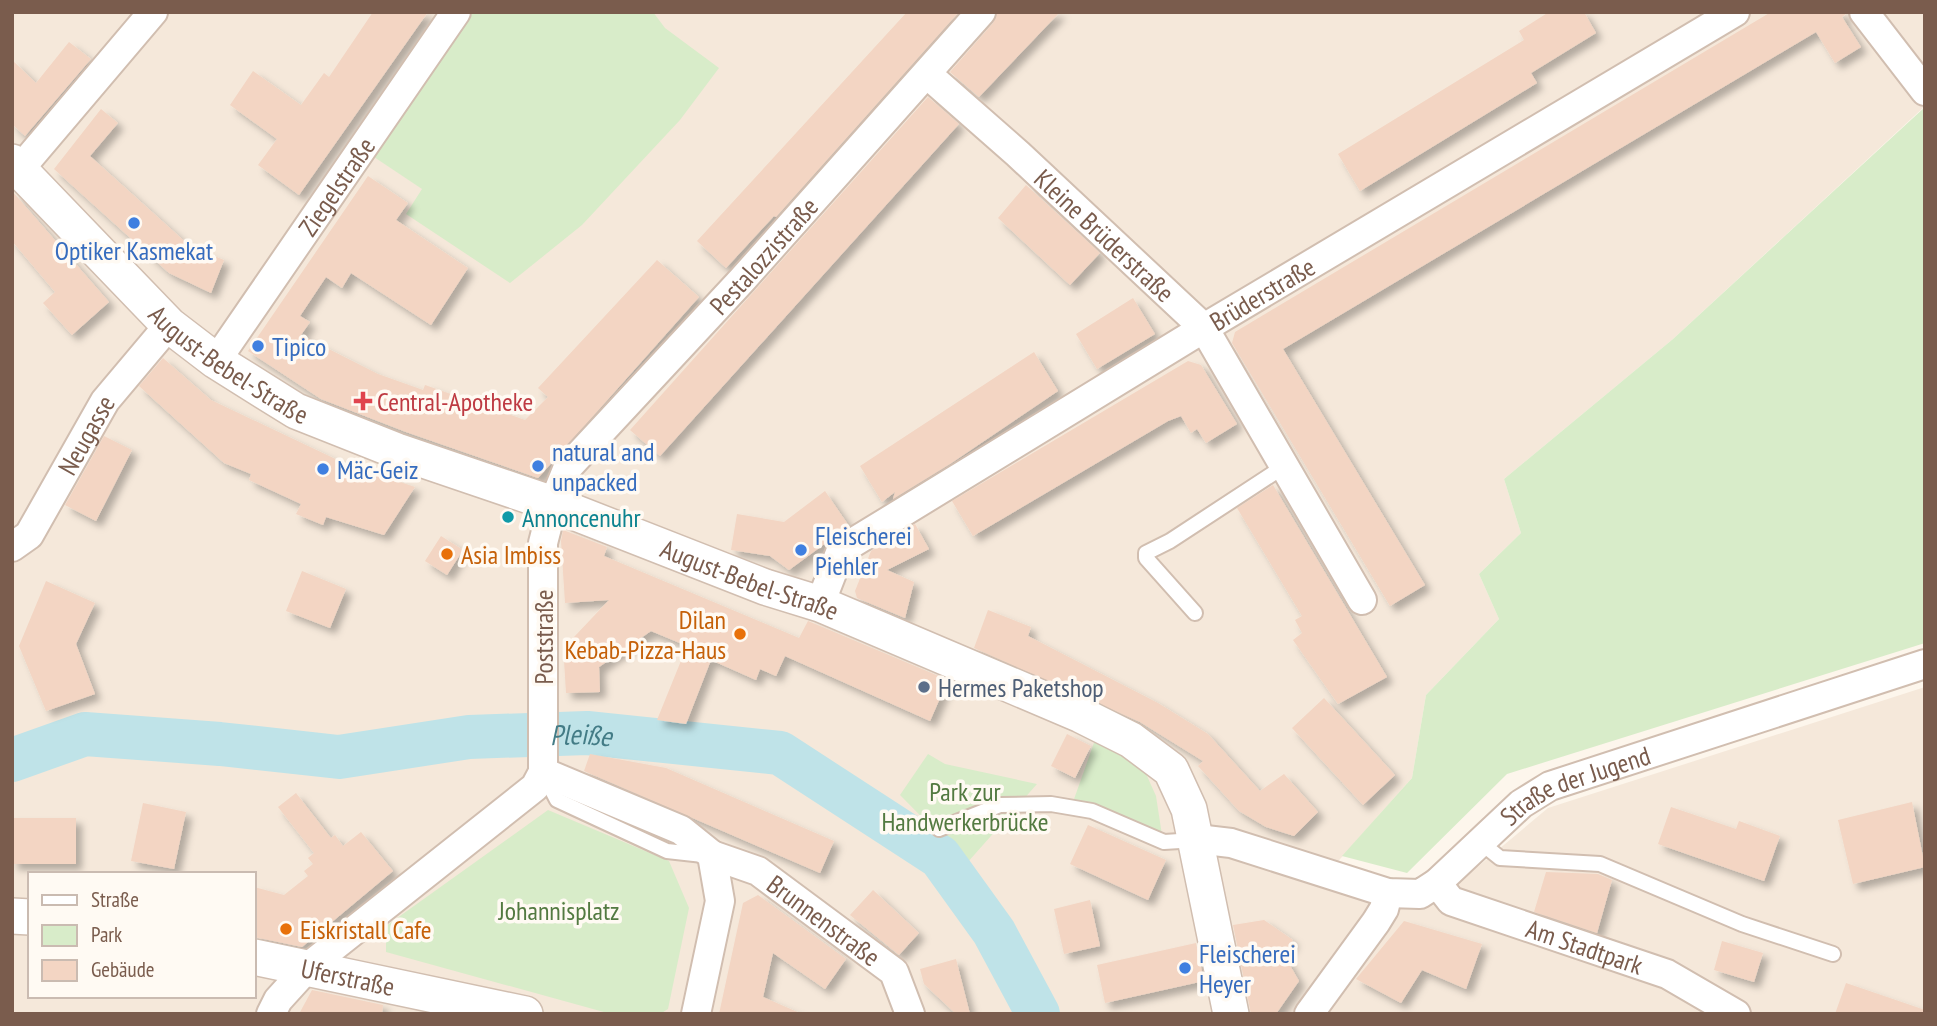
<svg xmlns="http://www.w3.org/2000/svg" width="1937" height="1026" viewBox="0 0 1937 1026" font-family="'PT Sans Narrow',sans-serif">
<defs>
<filter id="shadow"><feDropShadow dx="6" dy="6" stdDeviation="3.5" flood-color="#0004"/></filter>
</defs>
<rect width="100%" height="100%" fill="#fdf6ec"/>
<path fill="#f5e8da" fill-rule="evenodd" d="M12,12H1925V106L1673,339L1504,479L1521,533L1479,574L1499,619L1426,695L1412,778L1317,885L1402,908L1432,905L1548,808L1925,687V1014H12ZM30,874H254V996H30Z"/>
<path fill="#d8ecc9" d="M473,12H653L665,28L719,68L680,120L582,225L510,283L406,214L422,189L374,157Z
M1925,107V643L1507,774L1407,873L1342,856L1412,778L1426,695L1499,619L1479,574L1521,533L1504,479L1673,339Z
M1096,737L1143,767L1156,796L1162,835L1073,802Z
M928,754L945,764L1037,784L967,863L900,795Z
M548,810L669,861L689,908L668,1009L660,1014H611L386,952V926Z"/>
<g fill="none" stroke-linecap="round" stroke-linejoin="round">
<path stroke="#bfe3e8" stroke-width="44" id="s1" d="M12,760L85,734L220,744L339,757L469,737L587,733L780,753L940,857L994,932L1038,1014"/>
</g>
<path fill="#f3d5c3" filter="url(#shadow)" d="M373,12H428L299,195L258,165L277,139L230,105L253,71L301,105L324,73L329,77Z
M907,12H959L776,217L774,216L726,268L697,241Z
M997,12H1060L979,97L950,72L993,23Z
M1549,12H1584L1596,33L1531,73L1537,83L1360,191L1338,154L1524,40L1519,31Z
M1771,12H1848L1842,17L1861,47L1835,63L1816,32L1283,349L1425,585L1390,606L1232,343L1235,332Z
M69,42L91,59L25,136L12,124V60L36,83Z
M928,97L959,124L660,456L630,430Z
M101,109L118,123L90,156L191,247L224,260L211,293L169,273L54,169Z
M368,176L408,203L396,220L468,268L431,325L351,273L342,288L326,277L300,316L310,322L301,335L378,374L423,390L425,385L525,420L548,397L538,388L657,260L699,297L538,478L406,432L321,399L248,351Z
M1026,185L1100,253L1070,285L998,218Z
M12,191L109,302L72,335L43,303L55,292L12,241Z
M1133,298L1155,334L1097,369L1076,334Z
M1034,352L1058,391L950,464L893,499L895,492L882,502L860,466Z
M163,358L211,400L346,464L415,487L384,535L326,517L323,525L296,514L301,504L249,480L251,474L224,463L139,386Z
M1188,361L1201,365L1237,424L1206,443L1197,429L1191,433L1181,416L1168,421L973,536L952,501Z
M104,436L132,450L96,521L65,505Z
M1273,485L1387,677L1338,704L1293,640L1302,633L1295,620L1302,616L1237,508Z
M825,491L849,526L789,570L770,556L731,550L737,514L784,522Z
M915,524L929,549L887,570L914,582L905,618L857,598L855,591L871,551Z
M563,530L607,547L604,556L799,638L808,621L948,680L930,721L785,656L776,676L760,669L756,680L711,660L686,724L657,720L687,646L651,631L599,667L600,692L566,693L563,644L574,637L609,600L565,603L561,541Z
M441,536L463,550L447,575L425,561Z
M302,571L346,589L330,628L286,611Z
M46,581L95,603L76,644L95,694L46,711L19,646Z
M988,610L1031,627L1028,636L1158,703L1208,734L1260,791L1284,774L1318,812L1294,836L1266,827L1239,811L1198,766L1203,761L1140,722L974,648Z
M1324,698L1395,775L1363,805L1292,728Z
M1067,734L1091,746L1075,778L1051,766Z
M590,754L666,768L834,841L820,873L584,771Z
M296,793L331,838L335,835L343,846L361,832L393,871L302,947L254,937V887L284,895L308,876L304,871L313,864L308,858L314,853L278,807Z
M1912,802L1925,867L1853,884L1838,820Z
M143,803L186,812L174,869L131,861Z
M1671,807L1736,829L1739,821L1780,836L1764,881L1658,844Z
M12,818H76V864H12Z
M1088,825L1166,860L1148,900L1070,864Z
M1546,872L1598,874L1612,880L1597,933L1534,912Z
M873,890L919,933L899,955L850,915Z
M758,895L846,959L825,989L773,953L763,997L802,1014H719L743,903Z
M1090,900L1100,946L1064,954L1054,909Z
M1264,920L1293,940L1284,955L1299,981L1276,1014H1251L1233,925Z
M1404,921L1482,944L1466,989L1422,970L1401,1003L1356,979Z
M1722,941L1763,953L1754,982L1714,970Z
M1196,943L1204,981L1105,1003L1097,965Z
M956,959L970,1014H956L924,984L920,969Z
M1846,983L1925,1010V1014H1835Z
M312,990L383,1005L382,1014H299Z"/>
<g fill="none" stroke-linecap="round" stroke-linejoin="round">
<g stroke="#d1beb0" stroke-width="18">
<path id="service" d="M1195,613L1146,558V553L1170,541L1283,467
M544,775L557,800L667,851L703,855
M939,829L1000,805L1051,804L1092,811L1164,842L1196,840
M1480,842L1500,858L1600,864L1742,924L1833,954"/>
</g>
<g stroke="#d1beb0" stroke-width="32">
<g id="minor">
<path d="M1864,12L1925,91"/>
<path id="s2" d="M927,74L1018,154L1204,328L1362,600"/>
<path d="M12,172L19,170L153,12"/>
<path id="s3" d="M216,361L456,12"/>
<path id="s4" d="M12,547L29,535L105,401L169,325"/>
<path id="s5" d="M820,604L841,550L1204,328L1735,12"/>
<path d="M543,772L681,830L712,855L720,901L696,1014"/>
<path id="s6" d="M1197,839L1231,843L1388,893L1420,894L1437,883L1521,804L1550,786L1925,664"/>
<path id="s7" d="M712,855L758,871L894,972L910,1014"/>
<path id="s8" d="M1437,883L1451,901L1667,974L1736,1014"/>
<path id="s9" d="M271,1014L278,1000L308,967L535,787L543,772V543L553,504L568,467L742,280L981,12"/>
<path d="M1309,1014L1376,922L1384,909L1388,893"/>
</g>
</g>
<g stroke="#d1beb0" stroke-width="38">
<g id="tertiary">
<path id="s10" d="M12,162L169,325L216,361L296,411L397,451L553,504L765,587L820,604L1081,715L1131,740L1171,770L1189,809L1231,1014"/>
<path d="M12,916L30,917"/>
<path id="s11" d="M254,957L525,1014"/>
</g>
</g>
<use href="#service" stroke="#fff" stroke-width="14"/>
<use href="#minor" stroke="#fff" stroke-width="28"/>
<use href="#tertiary" stroke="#fff" stroke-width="35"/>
</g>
<g fill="#3f7fe0" stroke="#fffaf3" stroke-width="2.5">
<circle cx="134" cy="223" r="7"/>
<circle cx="258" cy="346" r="7"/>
<circle cx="538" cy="466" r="7"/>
<circle cx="323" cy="469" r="7"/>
<circle cx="801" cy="550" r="7"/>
<circle cx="1185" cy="968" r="7"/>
</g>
<path fill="#e0444e" stroke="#fffaf3" stroke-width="2.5" d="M359.5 390.5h7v7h7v7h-7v7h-7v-7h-7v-7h7z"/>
<circle fill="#0f9aa8" stroke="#fffaf3" stroke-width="2.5" cx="508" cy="517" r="7"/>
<g fill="#e8710a" stroke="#fffaf3" stroke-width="2.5">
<circle cx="447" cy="554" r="7"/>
<circle cx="740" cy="634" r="7"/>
<circle cx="286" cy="929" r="7"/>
</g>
<circle fill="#5c6f8a" stroke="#fffaf3" stroke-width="2.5" cx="924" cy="687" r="7"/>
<g text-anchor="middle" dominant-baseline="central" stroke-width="7" stroke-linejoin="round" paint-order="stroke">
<g font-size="26" fill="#7a5c4d" stroke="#fffaf3">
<text stroke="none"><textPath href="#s3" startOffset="212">Ziegelstraße</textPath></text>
<text stroke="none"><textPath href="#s2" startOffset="240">Kleine Brüderstraße</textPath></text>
<text stroke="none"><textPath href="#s9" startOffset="964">Pestalozzistraße</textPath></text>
<text stroke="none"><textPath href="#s5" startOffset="551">Brüderstraße</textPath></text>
<text stroke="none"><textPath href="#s10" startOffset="298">August-Bebel-Straße</textPath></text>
<text stroke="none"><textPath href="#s4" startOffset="136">Neugasse</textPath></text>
<text stroke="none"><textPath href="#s10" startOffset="864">August-Bebel-Straße</textPath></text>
<text transform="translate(543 637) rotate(-90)">Poststraße</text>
<text stroke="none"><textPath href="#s6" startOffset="424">Straße der Jugend</textPath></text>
<text stroke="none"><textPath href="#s7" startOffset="131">Brunnenstraße</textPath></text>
<text stroke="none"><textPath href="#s8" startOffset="164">Am Stadtpark</textPath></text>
<text stroke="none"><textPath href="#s11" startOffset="96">Uferstraße</textPath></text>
</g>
<g font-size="26" fill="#366cbe" stroke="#fffaf3" text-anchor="start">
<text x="134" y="250" text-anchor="middle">Optiker Kasmekat</text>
<text x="272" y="346">Tipico</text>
<text x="552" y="451">natural and<tspan x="552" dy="30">unpacked</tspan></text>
<text x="337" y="469">Mäc-Geiz</text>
<text x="815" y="535">Fleischerei<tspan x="815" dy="30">Piehler</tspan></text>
<text x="1199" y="953">Fleischerei<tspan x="1199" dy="30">Heyer</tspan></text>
</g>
<g font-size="26" fill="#be3a42" stroke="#fffaf3" text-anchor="start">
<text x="377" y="401">Central-Apotheke</text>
</g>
<g font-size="26" fill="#0d838f" stroke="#fffaf3" text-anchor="start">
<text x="522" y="517">Annoncenuhr</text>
</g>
<g font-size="26" fill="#c56008" stroke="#fffaf3" text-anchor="start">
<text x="461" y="554">Asia Imbiss</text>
<text x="726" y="619" text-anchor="end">Dilan<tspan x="726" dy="30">Kebab-Pizza-Haus</tspan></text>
<text x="300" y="929">Eiskristall Cafe</text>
</g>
<g font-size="26" fill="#4e5e75" stroke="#fffaf3" text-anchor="start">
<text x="938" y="687">Hermes Paketshop</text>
</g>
<g font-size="26" fill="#537a41" stroke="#fffaf3">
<text x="965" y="791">Park zur<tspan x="965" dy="30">Handwerkerbrücke</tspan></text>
<text x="559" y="910">Johannisplatz</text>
</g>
<g font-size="28" font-style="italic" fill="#437c86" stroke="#fffaf3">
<text stroke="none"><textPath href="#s1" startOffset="576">Pleiße</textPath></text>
</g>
</g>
<rect width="1937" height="1026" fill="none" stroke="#7a5c4d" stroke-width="28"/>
<rect x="28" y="872" width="228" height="126" fill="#fffaf3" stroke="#cabbb1" stroke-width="2"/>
<rect x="42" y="895" width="35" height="10" fill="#ffffff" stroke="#cabbb1" stroke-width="2"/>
<text x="91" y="907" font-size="21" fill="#7a5c4d">Straße</text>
<rect x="42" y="925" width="35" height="21" fill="#d8ecc9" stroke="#cabbb1" stroke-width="2"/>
<text x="91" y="942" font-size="21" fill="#7a5c4d">Park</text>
<rect x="42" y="960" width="35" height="21" fill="#f3d5c3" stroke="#cabbb1" stroke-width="2"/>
<text x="91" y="977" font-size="21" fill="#7a5c4d">Gebäude</text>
</svg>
